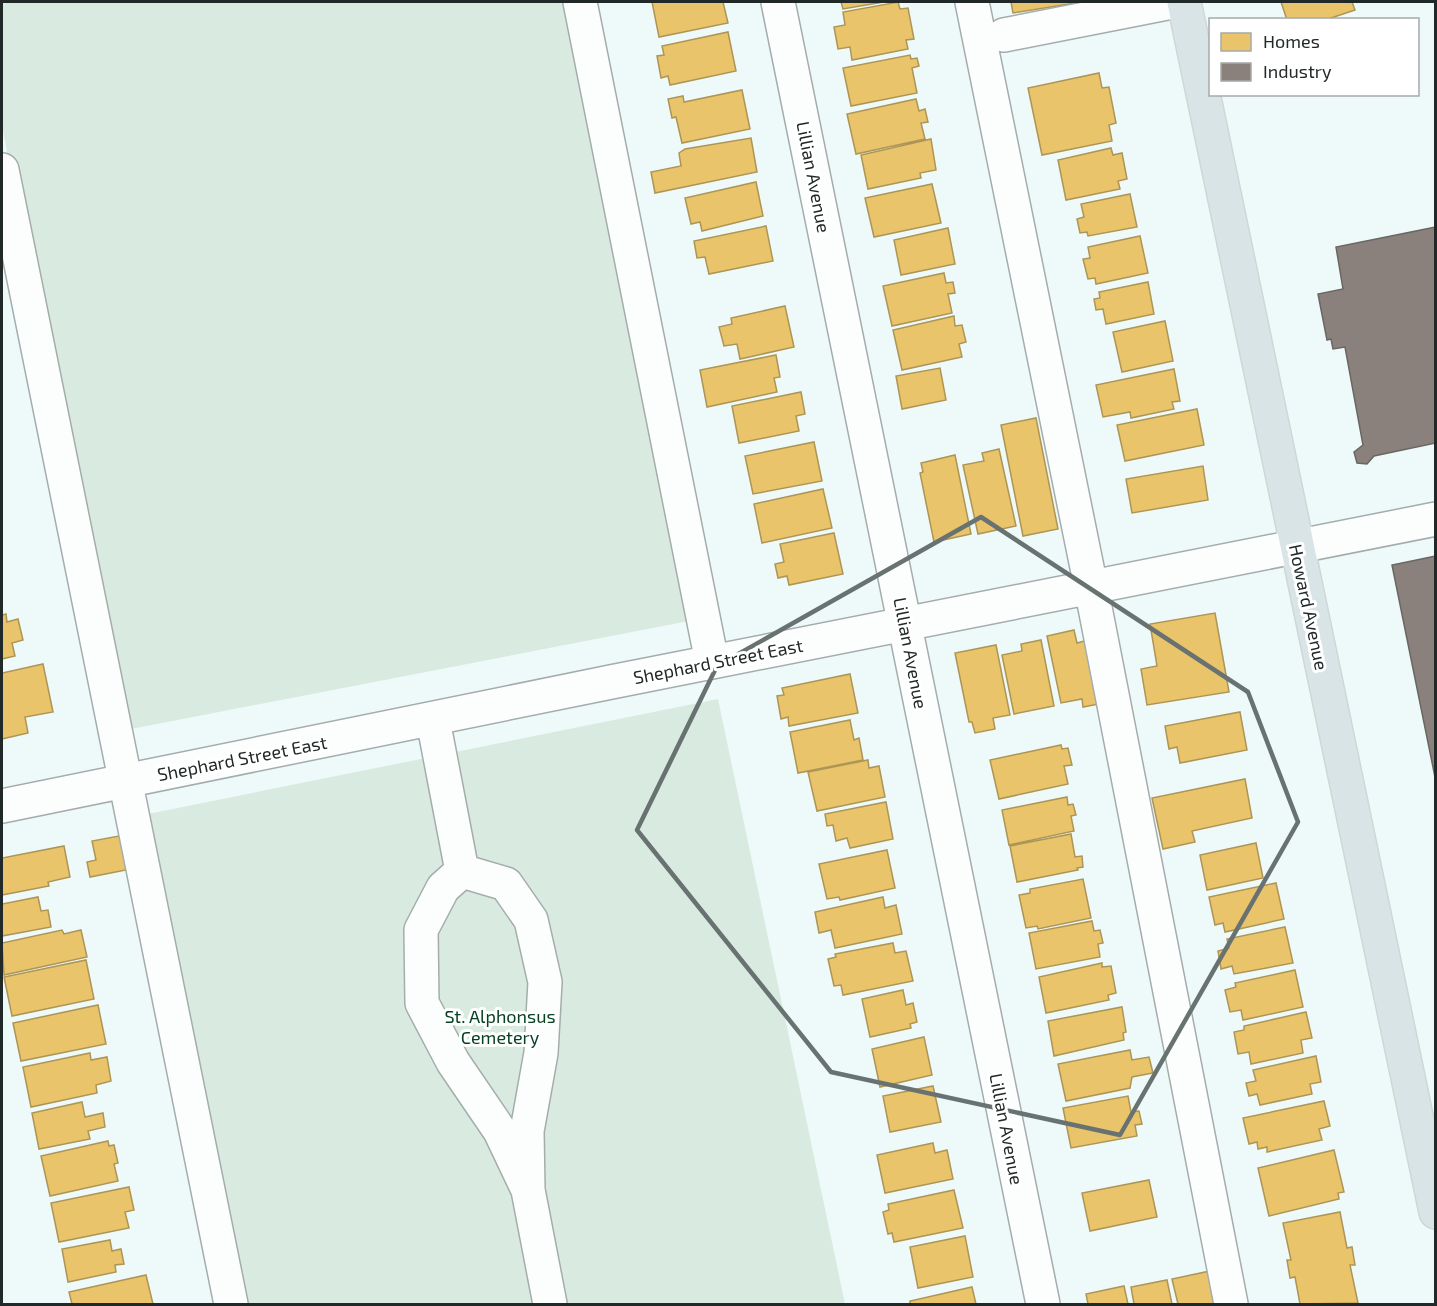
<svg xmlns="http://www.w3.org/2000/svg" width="1437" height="1306" viewBox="0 0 1437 1306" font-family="'Exo 2',sans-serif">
<rect width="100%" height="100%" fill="#eefaf9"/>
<path fill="#d9ebe1" d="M2,2H570L689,621L121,731L2,126Z
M718,699L845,1304H238L138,816Z"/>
<path fill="#e9c46a" stroke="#ad9556" stroke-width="1.5" d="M652,2H723L728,23L659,37Z
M841,2H884L843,9Z
M898,2L900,9L908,8L914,39L906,40L908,49L852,60L850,47L838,49L834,27L845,25L843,12Z
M1011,2H1082L1013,13Z
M1281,2H1352L1355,10L1325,20H1287Z
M728,32L736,71L670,85L668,76L661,78L657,56L664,55L662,46Z
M910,55L911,59L917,58L919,66L912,68L917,93L851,106L843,68Z
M1099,73L1102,88L1109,87L1116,123L1109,125L1112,141L1042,155L1028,88Z
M742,90L750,129L682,143L676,117L672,118L668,99L683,96L684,102Z
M916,99L919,111L925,109L928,122L921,123L925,139L856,154L847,114Z
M751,138L757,172L655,193L651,172L681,166L679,153L685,149Z
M931,139L936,170L920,173L921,178L868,189L861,155Z
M1111,148L1113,155L1122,153L1127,179L1118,181L1120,189L1066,200L1058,160Z
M756,182L763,216L702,231L700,222L691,224L685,198Z
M932,184L941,223L874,237L865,198Z
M1130,194L1137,227L1088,236L1087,232L1080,233L1077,219L1084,217L1081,204Z
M766,226L773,261L709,274L705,257L697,258L694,241Z
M948,228L955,264L901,275L894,240Z
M1140,236L1148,273L1096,284L1095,278L1088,279L1083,259L1090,258L1088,247Z
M944,273L946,283L953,282L955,293L948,294L952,313L892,326L883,286Z
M1148,282L1154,314L1106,324L1103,309L1096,310L1094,299L1100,298L1099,292Z
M785,306L794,347L740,359L737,344L724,346L719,327L732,324L731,318Z
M954,316L955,326L962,325L966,342L959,344L962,357L902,370L893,330Z
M1165,321L1173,361L1122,372L1113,332Z
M776,355L780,377L774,378L777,392L707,407L700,370Z
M940,368L946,400L902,409L896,376Z
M1174,369L1180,401L1172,402L1174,409L1131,418L1130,412L1103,417L1096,385Z
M801,392L805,414L796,416L799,431L739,443L732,406Z
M1197,409L1204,445L1125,461L1117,425Z
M1036,418L1058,529L1023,536L1001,425Z
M814,442L822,481L753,494L745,456Z
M999,449L1016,526L978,534L963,465L984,461L982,453Z
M955,455L971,534L934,542L920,473L923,472L921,463Z
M1203,466L1208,500L1132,513L1126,479Z
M823,489L832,528L762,543L754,504Z
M834,533L843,574L789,585L787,576L778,578L775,564L784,562L780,544Z
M1215,613L1229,692L1147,705L1141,669L1157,666L1150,624Z
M6,614L7,622L18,619L23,640L12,643L15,656L2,659V615Z
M1074,630L1077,643L1088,640L1099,704L1083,707L1082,699L1061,703L1047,636Z
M1041,640L1054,706L1014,714L1002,655L1022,651L1021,644Z
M996,645L1010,715L993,718L995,729L975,733L972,722H969L955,653Z
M43,664L53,712L25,717L28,733L2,739V673Z
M850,674L858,713L789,726L788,717L781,719L777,696L784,695L782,688Z
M1240,712L1247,750L1180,763L1177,747L1169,749L1165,726Z
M850,720L854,740L859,738L863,760L798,773L790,732Z
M1061,745L1062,749L1068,748L1072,765L1064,766L1068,784L999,799L990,760Z
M868,760L869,768L879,766L885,797L817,811L808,772Z
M1245,779L1252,818L1192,831L1195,842L1163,849L1152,798Z
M1067,797L1068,805L1073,804L1076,815L1071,816L1074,831L1009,845L1002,810Z
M886,802L893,839L850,848L847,838L836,841L833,825L827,826L825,814Z
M1071,834L1075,857L1082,856L1083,867L1077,868L1078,870L1017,882L1010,846Z
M124,835L131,869L90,877L87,862L96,860L92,841Z
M1256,843L1263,878L1207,890L1200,855Z
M64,846L70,877L48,882L49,886L2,895V858Z
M887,850L895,888L840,900L839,897L827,899L819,864Z
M1083,879L1091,918L1038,929L1037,926L1026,928L1019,895L1030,893V889Z
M1276,883L1284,919L1225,932L1223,923L1215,925L1209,897Z
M38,897L41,911L48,910L51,927L2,936V904Z
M883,897L885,908L896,905L902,934L835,948L831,930L819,933L815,912Z
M1092,921L1094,931L1100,930L1103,943L1098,944L1100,957L1036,969L1029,933Z
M1285,927L1293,963L1234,974L1232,966L1221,969L1218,951L1229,948L1227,939Z
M62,930L64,934L81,930L87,957L4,975L2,943Z
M893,943L895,953L906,951L913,981L843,995L841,985L834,986L828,959L836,957L835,954Z
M86,960L94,999L12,1016L4,977Z
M1102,963V967L1111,966L1116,993L1108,995L1109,1000L1046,1013L1039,977Z
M1295,970L1303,1007L1243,1020L1241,1010L1230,1012L1225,990L1236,987L1235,983Z
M903,990L906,1005L913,1003L917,1022L910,1024L911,1028L870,1037L862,999Z
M98,1005L106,1044L21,1061L13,1023Z
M1122,1007L1126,1032L1123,1033L1124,1040L1054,1056L1048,1021Z
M1306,1012L1312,1038L1301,1040L1303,1053L1251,1064L1249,1052L1238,1054L1234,1032L1244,1030V1026Z
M924,1037L932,1075L880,1087L872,1049Z
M1130,1050L1132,1060L1149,1057L1153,1073L1132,1077L1130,1088L1066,1101L1058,1064Z
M90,1053L91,1060L107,1057L111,1081L96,1085L97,1093L31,1107L23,1067Z
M1316,1056L1321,1082L1310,1084L1312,1094L1260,1105L1257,1094L1249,1096L1246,1083L1256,1081L1253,1070Z
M933,1086L941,1122L890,1132L883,1096Z
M1128,1096L1131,1112L1139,1111L1142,1124L1135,1125L1137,1136L1071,1148L1063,1108Z
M1324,1101L1330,1126L1319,1129L1322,1140L1267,1152V1147L1258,1149L1257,1142L1249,1144L1243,1118Z
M82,1102L85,1117L103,1113L105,1127L88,1131L90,1139L39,1149L32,1113Z
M108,1141L109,1146L114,1145L118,1163L114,1164L118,1181L50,1196L41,1156Z
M933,1143L935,1153L947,1150L953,1179L885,1193L877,1155Z
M1334,1150L1344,1192L1338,1193L1339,1199L1269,1216L1258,1168Z
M1149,1180L1157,1217L1090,1231L1082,1193Z
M129,1187L134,1210L125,1212L129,1228L59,1242L51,1203Z
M954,1190L963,1228L894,1242L892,1233L888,1234L883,1212L889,1210L888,1204Z
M1340,1212L1347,1248L1352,1247L1355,1265H1350L1358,1303L1300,1304L1295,1277L1290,1278L1287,1260H1291L1283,1223Z
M965,1236L973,1277L918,1288L910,1247Z
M110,1240L112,1251L121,1249L124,1264L115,1265L116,1272L68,1282L62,1249Z
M1210,1271L1217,1304H1178L1172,1279Z
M146,1275L153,1304H72L69,1292Z
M1167,1280L1172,1304H1134L1131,1287Z
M1124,1286L1128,1304H1088L1086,1294Z
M972,1287L976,1304H910V1301Z"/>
<path fill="#8a817c" stroke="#6a6663" stroke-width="1.5" d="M1436,227V443L1374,456L1367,464L1357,463L1354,452L1363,445L1345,347L1333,349L1331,339L1327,340L1318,294L1343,289L1336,247Z
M1436,556V782L1392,565Z"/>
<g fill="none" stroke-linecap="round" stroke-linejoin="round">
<g stroke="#a4adac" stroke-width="36">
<path id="minor" d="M580,2L712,662
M778,2L1043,1304
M972,2L1091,587L1231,1304
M1004,35L1172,2
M2,170L231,1304
M433,720L462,871
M2,806L611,682L1436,519
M462,871L506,884L531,920L545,982L541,1053L527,1131L528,1190L500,1131L453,1062L422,1003L421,930L443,888Z
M528,1190L550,1304"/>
</g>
<g stroke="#d0d7d6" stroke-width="36">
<path id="major" d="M1184,2L1436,1212"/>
</g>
<use href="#minor" stroke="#fcfefe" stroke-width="33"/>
<use href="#major" stroke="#d8e4e5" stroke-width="33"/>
</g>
<path fill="none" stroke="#687271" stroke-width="4.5" stroke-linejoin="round" d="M981,517L1248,692L1298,822L1120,1135L831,1072L637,830L717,666Z"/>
<g text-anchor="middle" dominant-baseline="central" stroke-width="6" stroke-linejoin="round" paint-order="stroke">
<g font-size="18" fill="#202828" stroke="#fff">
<text transform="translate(814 177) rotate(79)">Lillian Avenue</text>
<text transform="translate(1309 607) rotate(78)">Howard Avenue</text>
<text transform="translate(911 653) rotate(79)">Lillian Avenue</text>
<text transform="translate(718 661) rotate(-11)">Shephard Street East</text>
<text transform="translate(242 758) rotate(-11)">Shephard Street East</text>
<text transform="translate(1007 1129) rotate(79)">Lillian Avenue</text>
</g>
<g font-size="18" fill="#074122" stroke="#fff">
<text x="500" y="1016">St. Alphonsus<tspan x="500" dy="21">Cemetery</tspan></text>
</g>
</g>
<rect width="1437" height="1306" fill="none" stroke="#202828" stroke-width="6"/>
<rect x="1209" y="18" width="210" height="78" fill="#ffffff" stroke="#a6a9a9" stroke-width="1.5"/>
<rect x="1221" y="33" width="30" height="18" fill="#e9c46a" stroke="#a6a9a9" stroke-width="1.5"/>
<text x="1263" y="48" font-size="18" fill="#202828">Homes</text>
<rect x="1221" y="63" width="30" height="18" fill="#8a817c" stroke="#a6a9a9" stroke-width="1.5"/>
<text x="1263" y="78" font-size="18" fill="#202828">Industry</text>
</svg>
